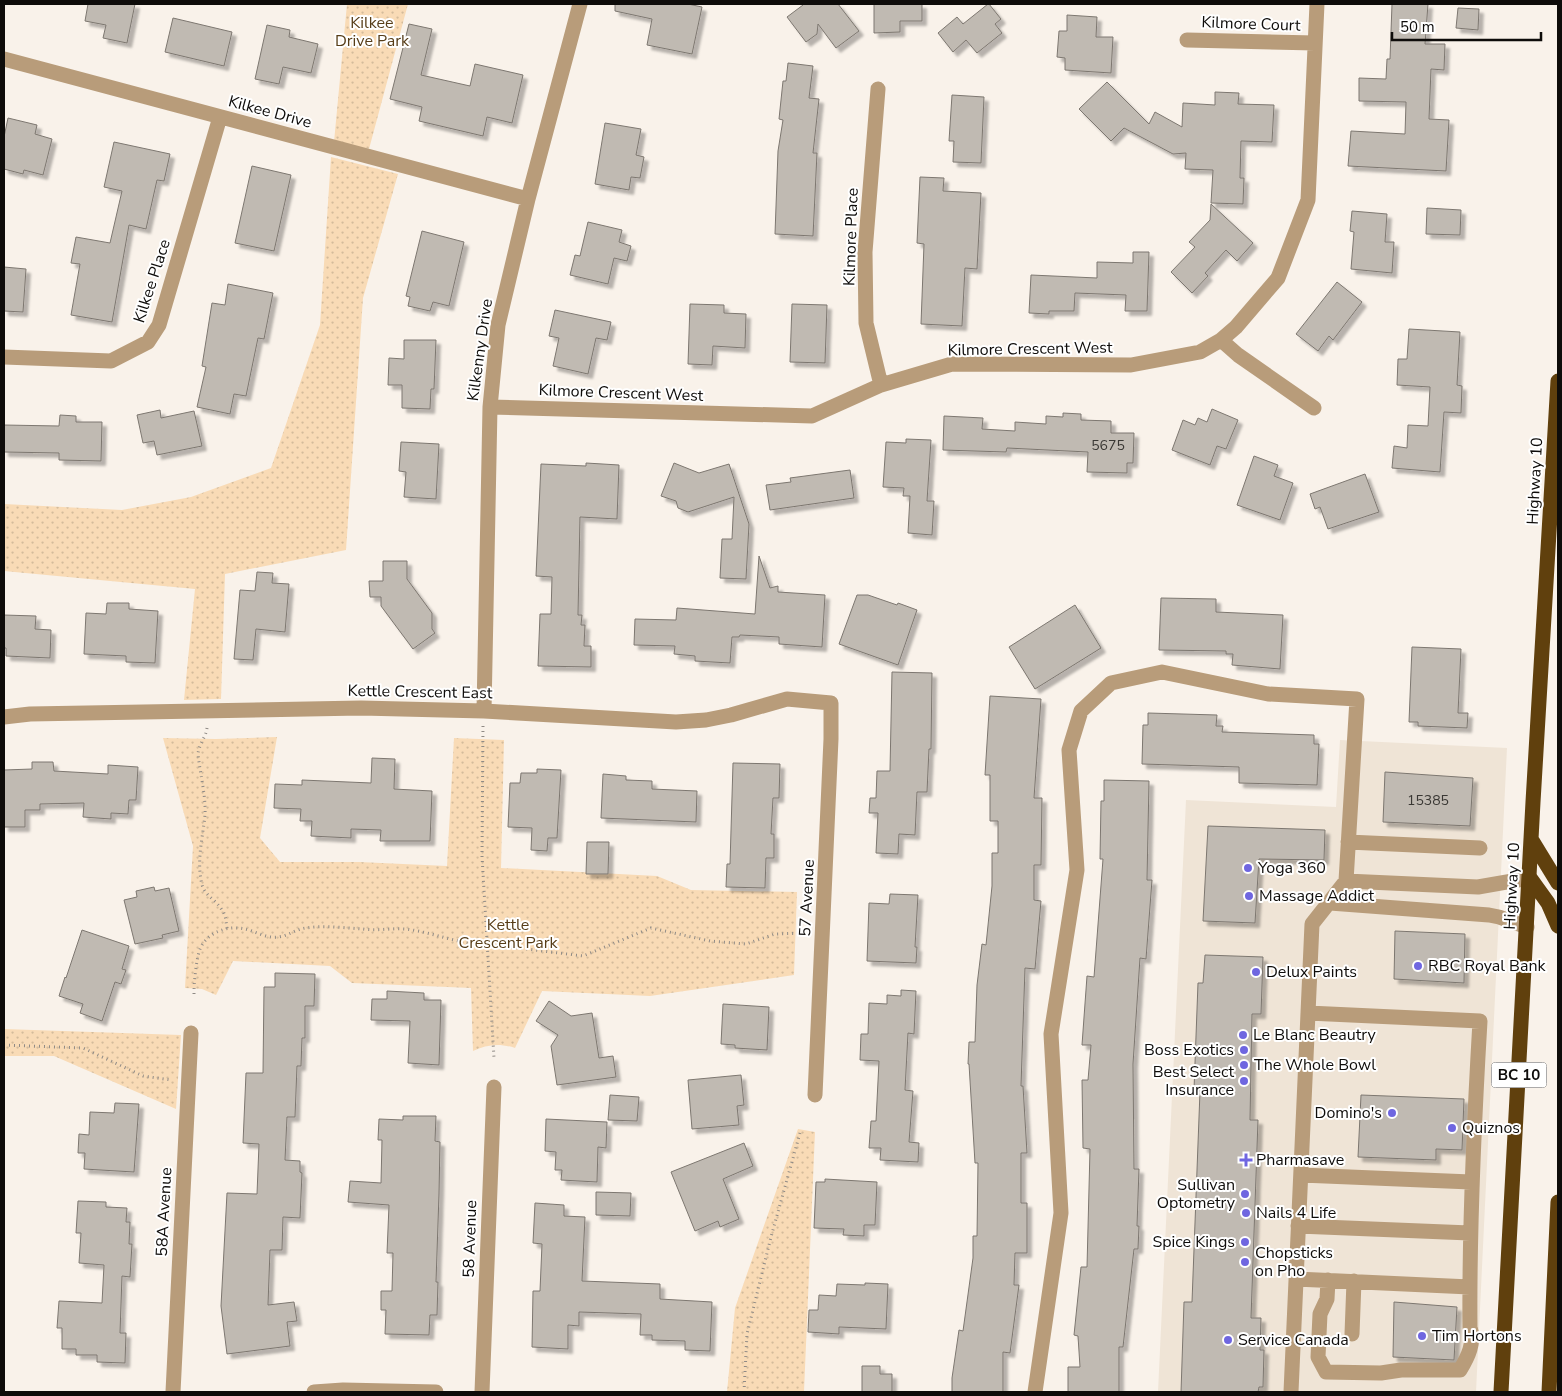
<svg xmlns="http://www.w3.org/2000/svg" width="1562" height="1396" viewBox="0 0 1562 1396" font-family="'Nunito Sans',sans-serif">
<defs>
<pattern id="park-dots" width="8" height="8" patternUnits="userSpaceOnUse" patternTransform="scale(1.25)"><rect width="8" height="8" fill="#f9dbb6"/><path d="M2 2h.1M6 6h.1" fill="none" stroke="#d4bb9b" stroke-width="1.8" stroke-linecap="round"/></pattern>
<filter id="shadow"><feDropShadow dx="4.5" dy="4.5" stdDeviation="1" flood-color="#0004"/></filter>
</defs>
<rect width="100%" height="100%" fill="#f9f2ea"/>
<path fill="#efe4d6" d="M1340,740L1507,748L1476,1392H1158L1186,800L1336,807Z"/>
<path fill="url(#park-dots)" d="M347,4H408L369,149L334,142Z
M331,157L398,174L363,298L346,550L225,574L221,699L184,700L195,589L4,571V504L122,510L191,497L271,468L320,325Z
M277,737L260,838L280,862H359L447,866L454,738L504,740L501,868L657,876L691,890L797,892L794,975L650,996L542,991L515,1048C500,1043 487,1044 473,1051L471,988L352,983L330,966L233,961L216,995L202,989L185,988L193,846L163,738L216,739Z
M4,1029L181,1035L176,1109L54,1056H4Z
M798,1129L815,1132L804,1392H727L735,1308Z"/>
<path fill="#c0bab2" stroke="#7d7770" filter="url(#shadow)" d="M88,4H135L127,43L103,38L106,25L85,21Z
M615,4H688L702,7L692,54L647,45L652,19L615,11Z
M803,4H838L859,31L836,48L818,24L817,34L806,42L787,17L803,5Z
M874,4H922V21H900V32L874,33Z
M988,4H989L1001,19L995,24L1002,33L977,53L966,40L953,52L938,33L957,17L963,24Z
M1392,4H1428L1425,44H1445L1444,70L1431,69L1429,119L1449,120L1446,171L1348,166L1351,131L1405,134L1406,102L1359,101V78L1386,79L1387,59H1390Z
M1458,8L1479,9L1478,30L1456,28Z
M1067,15L1097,17L1096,37H1113L1111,73L1065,70V58L1057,57L1059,31H1067Z
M173,18L232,32L224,66L165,52Z
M409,24L432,29L421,75L470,86L475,64L523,75L512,123L487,117L483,136L419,121L422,107L390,99Z
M267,25L290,30L289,37L318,44L311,73L283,67L279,84L255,79Z
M788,63L813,66L809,98L819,99L813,153H817L813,236L775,234L778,151L783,120L779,119L783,81H786Z
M1107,82L1149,124L1155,112L1182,127L1183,103L1215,105V92L1239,93L1238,104L1274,105L1272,142L1241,141L1240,178H1244L1243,204L1211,203L1213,170L1185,169L1186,153L1173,154L1124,128L1111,141L1079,109Z
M952,95L984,97L981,163L953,162L954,141H949Z
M8,118L37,125L35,134L52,139L43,175L24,170L23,174L4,169V137Z
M605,123L641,129L636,155L644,157L640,178L631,177L629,190L595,184Z
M114,142L170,154L164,181L157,180L146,229L129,225L112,322L71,315L80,264L71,263L76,237L110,243L122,191L104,187Z
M252,166L291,175L274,251L235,243Z
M920,177L944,178L943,191L981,193L977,269L965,268L962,326L921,324L924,244L917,243Z
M1211,204L1253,243L1237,261L1226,250L1205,273L1208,276L1192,293L1171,272L1195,247L1189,242L1210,220Z
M1427,208L1461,210L1460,235L1426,234Z
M1352,211L1387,214L1385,242H1394L1392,273L1351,269L1354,232L1350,231Z
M588,222L622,230L619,242L631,246L627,261L614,258L608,284L570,275L575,255L580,256Z
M422,231L464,242L449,306L433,302L430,311L408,306L410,297L406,296Z
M1133,252H1149L1147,311H1125L1126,295L1075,293L1074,311H1049V314L1029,313L1031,275L1097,278V262L1133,263Z
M4,267L26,269L23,312L4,311Z
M1337,282L1362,302L1333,340L1329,336L1318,351L1296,334Z
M228,284L273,293L264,339L258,338L246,396L234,394L230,414L197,407L206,367L202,366L212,303L225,305Z
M690,304L724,305V313L746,314L745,348L713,346L712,365L688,364Z
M792,304L827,305L825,363L790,362Z
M555,310L611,322L607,340L596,338L588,374L553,366L559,338L549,336Z
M1409,329L1460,332L1457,385L1462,386L1461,413L1444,412L1440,472L1392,468L1394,446L1407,448L1408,425L1428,426L1430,387L1397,385L1398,359H1407Z
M404,340H436L434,389H431L430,409L402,408V385H388L389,358L404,359Z
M1212,409L1238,420L1226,449L1217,446L1210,465L1172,450L1183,420L1195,425L1198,418L1207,422Z
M160,410L161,418L194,411L202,446L157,455L154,441L143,443L137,415Z
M1063,413L1081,414V420L1111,421V433H1134L1133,463H1127V473L1087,472L1088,452L1007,448L1006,452L943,450L944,416L983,418L982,429L1015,431V422L1046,424V416L1063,417Z
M60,415L76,416V422H102L101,461L59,460V453L4,452V425L59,426Z
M906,439L931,440L927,501H934L932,535L908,533L910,496H903L904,488L883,487L886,442L906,443Z
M401,442L439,444L436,499L404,497L406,472L399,471Z
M1254,456L1278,465L1274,476L1293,483L1280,520L1237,505Z
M586,463L619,465L617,519L580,517L578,615H582L581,625H585L584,646H591V667L538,666L540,614H551L552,577L536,576L541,464L586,466Z
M674,463L699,473L729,464L749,524L746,579L720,578L722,539H732L734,497L688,512L678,508L676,501L661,496Z
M850,470L854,498L770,510L766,485L791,482L790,478Z
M1365,474L1379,512L1328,529L1320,507L1315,509L1310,494Z
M759,556L770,588L778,586V592L825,595L822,647L779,644V637L740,635L739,637H732L730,663L695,661V656L674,654L675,646L634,645L635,619L676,620L677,608L755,614Z
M383,561H407V579L432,613V629L435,633L413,649L381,606V597H370L369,581H383Z
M257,572L273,573L272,583L289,584L285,632L256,629L253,660L234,659L240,590L255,591Z
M857,595H868L897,605L898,603L917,610L898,665L839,644Z
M1161,598L1216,599V612L1283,615L1280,669L1232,665L1233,654H1226V651L1159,650Z
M107,603H129V609L158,611L155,663L126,662V656L84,654L86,613L106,614Z
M1075,605L1101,648L1035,689L1009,647Z
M4,615L36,616L35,629L51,630L50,658L6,656V648H4Z
M1412,647L1461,649L1458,713H1468L1467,728L1418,726V722H1409Z
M892,672L932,673L931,749H929L927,792H917L915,835L899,834L898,854L876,853L878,813H869L870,798H876L877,771H890Z
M990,696L1041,699L1034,798H1042L1041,865H1034V900L1041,901L1035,969L1025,968L1021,1086H1023L1027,1153H1021V1203H1027V1253H1015L1014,1285H1019L1010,1353L1003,1352V1392H952V1378L959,1330L963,1331L973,1258V1236H977L978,1163H975L969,1064H968L969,1042H975L977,985L982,944L986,945L992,886V853H998V821H990V775H985Z
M1148,713L1217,715L1216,726H1223L1222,732L1314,735V744H1319L1317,785L1239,783V767L1142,764L1143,725H1148Z
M372,758L395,759L394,789L432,791L430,841H380L381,830L351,829V838L311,836L312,821H300L301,809L274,808L275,784L302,785V780L371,783Z
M32,762H53L54,771L108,774V765L138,767L136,800H129L128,814L111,813V819L83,817L84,803L40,804V810H25V827H4V770L32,769Z
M733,763L780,764L779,798H773L771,834H774V858H766L765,888L726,887L727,864H730Z
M537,769L561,770L557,838H548L547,851L531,850L532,828L508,827L510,783H520L521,773H537Z
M1385,772L1473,778L1470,826L1383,822Z
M603,774L626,776V780L652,781V789L697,791L696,822L601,818Z
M1104,780L1149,781L1147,880H1152L1146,959L1140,958L1133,1064L1134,1169H1139L1137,1226H1139L1138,1249H1134L1123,1347H1119V1392H1068V1367H1080L1078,1336L1074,1335L1081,1267H1087L1090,1149L1083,1148L1082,1080H1088L1091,1045H1082L1087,976L1094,977L1103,859H1100L1101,801H1104Z
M1208,826L1325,830L1324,860L1259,859L1255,923L1203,921Z
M587,842H609L608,874H586Z
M154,887L155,891L169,888L179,931L162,935L163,938L135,944L124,900L137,897L136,891Z
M890,894L918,895L915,947H917L916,963L867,961L869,903L889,904Z
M82,930L129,946L122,969L126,970L121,984L115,982L102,1021L80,1013L83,1004L59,996L65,977L66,978Z
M1395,931L1465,934L1464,983L1394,979Z
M1205,955L1263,957L1261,1014H1252L1250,1120H1258L1251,1318H1261L1260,1350H1264L1263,1387H1259L1258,1392H1181L1184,1302H1192L1200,1091L1194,1090L1198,983H1203Z
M275,973L315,974L314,1006H305V1038H302L301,1066H297L295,1117H287L285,1160L300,1161V1172L302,1173L300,1218L283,1217L282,1250H270L268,1305L294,1302L297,1321L287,1322L290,1346L227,1354L221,1306L227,1193L257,1194L259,1144L243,1143L246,1073H263L264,987H275Z
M901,990L916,991L914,1034L908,1033L905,1090L913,1091L909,1142L919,1143L918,1162L880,1160L881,1148H869L871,1121H876L879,1061L860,1060L861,1034H868L869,1003L887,1004V995L901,996Z
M387,991L424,993V1000H441L439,1065L408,1063L410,1021L371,1020L372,999H387Z
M549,1001L571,1016L592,1013L599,1058L613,1056L616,1077L557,1085L551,1046L558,1035L536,1021Z
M723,1004L769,1007L767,1050L735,1048V1045L721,1044Z
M741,1075L744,1105L737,1106L739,1125L692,1129L688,1080Z
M610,1095L639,1097L637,1121L608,1120Z
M1361,1095L1464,1099L1462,1150L1436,1149V1160L1358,1157Z
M115,1103L139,1104L134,1172L84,1169L85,1153H78L79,1134L89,1135L90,1112L114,1113Z
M403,1116H436L435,1141L440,1142L439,1194L436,1282H438L437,1315H430L429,1335L385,1334L386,1310H381V1291H392L393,1253H387L389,1205L348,1202L350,1181L381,1183L382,1140H378L379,1119L403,1120Z
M546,1119L607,1122L606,1148L598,1147L597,1182L561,1180L562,1170H555L556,1152L545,1151Z
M744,1143L753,1166L723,1179L739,1219L720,1227L718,1221L695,1231L671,1172Z
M825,1179L877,1182L875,1225H864V1236L843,1235L844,1229L814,1228L816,1182H825Z
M596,1192L631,1193L630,1216L596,1215Z
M78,1201L106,1202V1207L127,1208L126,1222H130L129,1244H132L130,1277L122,1276L120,1333H126L125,1363L97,1362V1355H76V1349H62V1328H57L59,1301L102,1303L104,1265L79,1263L81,1233H76Z
M535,1203L564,1205V1216L585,1217L582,1281L660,1284V1299L712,1302L710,1351L685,1350V1341L652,1340V1335H640L641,1314L579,1312V1326L568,1325V1349L532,1347L533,1291H540L542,1244L533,1243Z
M865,1283L888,1284L886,1329L839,1327V1334L808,1332L809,1310H818L819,1295L836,1296L837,1284L865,1285Z
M1394,1302L1457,1307L1454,1360L1393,1357Z
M862,1366H880V1374H892V1392H862Z"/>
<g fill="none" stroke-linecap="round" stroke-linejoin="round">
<path stroke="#8f8a85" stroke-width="3" stroke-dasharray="1 4" stroke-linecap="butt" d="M483,726L482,856L494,1058
M207,728C206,737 199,744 198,754C200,774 206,795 205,815C203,836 197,858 201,880C203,896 215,898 222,910C226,915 226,922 227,929
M194,994C194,983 196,960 200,949C207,932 228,925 245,929C255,931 267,939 278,937C288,936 296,929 306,928C325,925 345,928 363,929C377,931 391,928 405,929C433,932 459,945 487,944L583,956L651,928L710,941L746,944L775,934L805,933
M4,1045L83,1048L143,1076L171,1080
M744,1392L747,1334L771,1237L800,1133"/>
<path stroke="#b89c7a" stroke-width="15" d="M1187,40L1315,43
M4,59L528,199
M878,89L865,252L866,323L881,385
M1221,340L1238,355L1314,408
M4,357L111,361L148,342L159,325L220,117
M490,407L812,416L881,385L952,364L1131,365L1200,352L1221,340L1236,327L1278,278L1308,200L1317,4
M484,711L490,407L498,325L528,199L580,4
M4,717L30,714L361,708L484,711L676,722L706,720L731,715L787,699L831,703V739L815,1095
M1348,842L1480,848
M1346,881L1478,887L1530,878
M1330,903L1489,915L1499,917L1527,927
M1308,1013L1480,1021C1474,1123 1469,1225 1470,1327C1475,1343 1468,1357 1460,1370H1401L1381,1373L1326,1372L1318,1357L1320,1314L1327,1299L1328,1280
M1301,1175L1471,1182
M1298,1226L1470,1233
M1296,1279L1470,1287
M1352,1334L1354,1281
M173,1392L191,1033
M314,1392L343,1390L436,1392
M482,1392L494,1087
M1035,1392L1061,1213L1051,1034L1077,870L1069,750L1081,711L1111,683L1162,672L1268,694L1357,699L1346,881L1312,924L1291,1392"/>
<path stroke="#60400d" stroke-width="15" d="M1531,839L1558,883
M1530,878L1548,903L1558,926
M1501,1392L1533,802L1558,381
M1549,1392L1558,1202"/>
</g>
<g fill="#6f66e0" stroke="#fff" stroke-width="2">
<circle cx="1248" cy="868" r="5"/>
<circle cx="1249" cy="896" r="5"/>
<circle cx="1418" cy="966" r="5"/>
<circle cx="1256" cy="972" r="5"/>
<circle cx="1243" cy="1035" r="5"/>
<circle cx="1244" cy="1050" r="5"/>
<circle cx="1244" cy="1065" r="5"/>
<circle cx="1244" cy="1081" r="5"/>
<circle cx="1392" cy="1113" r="5"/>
<circle cx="1452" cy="1128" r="5"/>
<path d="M1243.5 1152.5h5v5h5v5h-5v5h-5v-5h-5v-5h5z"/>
<circle cx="1245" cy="1194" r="5"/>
<circle cx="1246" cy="1213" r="5"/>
<circle cx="1245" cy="1242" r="5"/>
<circle cx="1245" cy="1262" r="5"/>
<circle cx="1422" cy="1336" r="5"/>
<circle cx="1228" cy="1340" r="5"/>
</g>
<g text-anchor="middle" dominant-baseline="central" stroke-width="4" stroke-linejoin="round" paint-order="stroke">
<g font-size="14" fill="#3a3834">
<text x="1108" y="445">5675</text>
<text x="1428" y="800">15385</text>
</g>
<rect fill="#fff" stroke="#565554" stroke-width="1" x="1491.5" y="1062.5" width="55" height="25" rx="4"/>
<g font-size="15" font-weight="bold" fill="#0e0c0a">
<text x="1519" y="1075">BC 10</text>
</g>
<g font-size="16" fill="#573d18" stroke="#fff">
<text x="372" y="23">Kilkee<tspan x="372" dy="18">Drive Park</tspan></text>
<text x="508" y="925">Kettle<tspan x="508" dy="18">Crescent Park</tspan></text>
</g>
<g font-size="16" fill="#0e0c0a" stroke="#fff">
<text transform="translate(1251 24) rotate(2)">Kilmore Court</text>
<text transform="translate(270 112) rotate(15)">Kilkee Drive</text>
<text transform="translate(851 237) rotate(-88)">Kilmore Place</text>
<text transform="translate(152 281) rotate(-72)">Kilkee Place</text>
<text transform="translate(1030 349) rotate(-1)">Kilmore Crescent West</text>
<text transform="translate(480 350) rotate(-82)">Kilkenny Drive</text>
<text transform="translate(621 393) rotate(2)">Kilmore Crescent West</text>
<text transform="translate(1535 481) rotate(-87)">Highway 10</text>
<text transform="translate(420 692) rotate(1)">Kettle Crescent East</text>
<text transform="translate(1512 886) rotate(-87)">Highway 10</text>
<text transform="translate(807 898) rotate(-87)">57 Avenue</text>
<text transform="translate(164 1212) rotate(-87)">58A Avenue</text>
<text transform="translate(470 1239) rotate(-88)">58 Avenue</text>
</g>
<g font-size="16" fill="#0e0c0a" stroke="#fff" text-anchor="start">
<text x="1258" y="868">Yoga 360</text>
<text x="1259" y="896">Massage Addict</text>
<text x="1428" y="966">RBC Royal Bank</text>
<text x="1266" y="972">Delux Paints</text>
<text x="1253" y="1035">Le Blanc Beautry</text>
<text x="1234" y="1050" text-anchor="end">Boss Exotics</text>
<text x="1254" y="1065">The Whole Bowl</text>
<text x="1234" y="1072" text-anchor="end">Best Select<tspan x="1234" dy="18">Insurance</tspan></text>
<text x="1382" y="1113" text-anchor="end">Domino's</text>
<text x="1462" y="1128">Quiznos</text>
<text x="1256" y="1160">Pharmasave</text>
<text x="1235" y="1185" text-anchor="end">Sullivan<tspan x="1235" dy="18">Optometry</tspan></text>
<text x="1256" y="1213">Nails 4 Life</text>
<text x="1235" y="1242" text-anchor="end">Spice Kings</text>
<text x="1255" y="1253">Chopsticks<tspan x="1255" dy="18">on Pho</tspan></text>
<text x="1432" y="1336">Tim Hortons</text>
<text x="1238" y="1340">Service Canada</text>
</g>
</g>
<rect width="1562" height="1396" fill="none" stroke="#0e0c0a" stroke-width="10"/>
<path d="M1392 32v8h149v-8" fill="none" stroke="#0e0c0a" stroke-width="2.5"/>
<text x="1400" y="32" font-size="15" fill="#0e0c0a" stroke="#ffffff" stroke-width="4" paint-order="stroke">50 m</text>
</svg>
